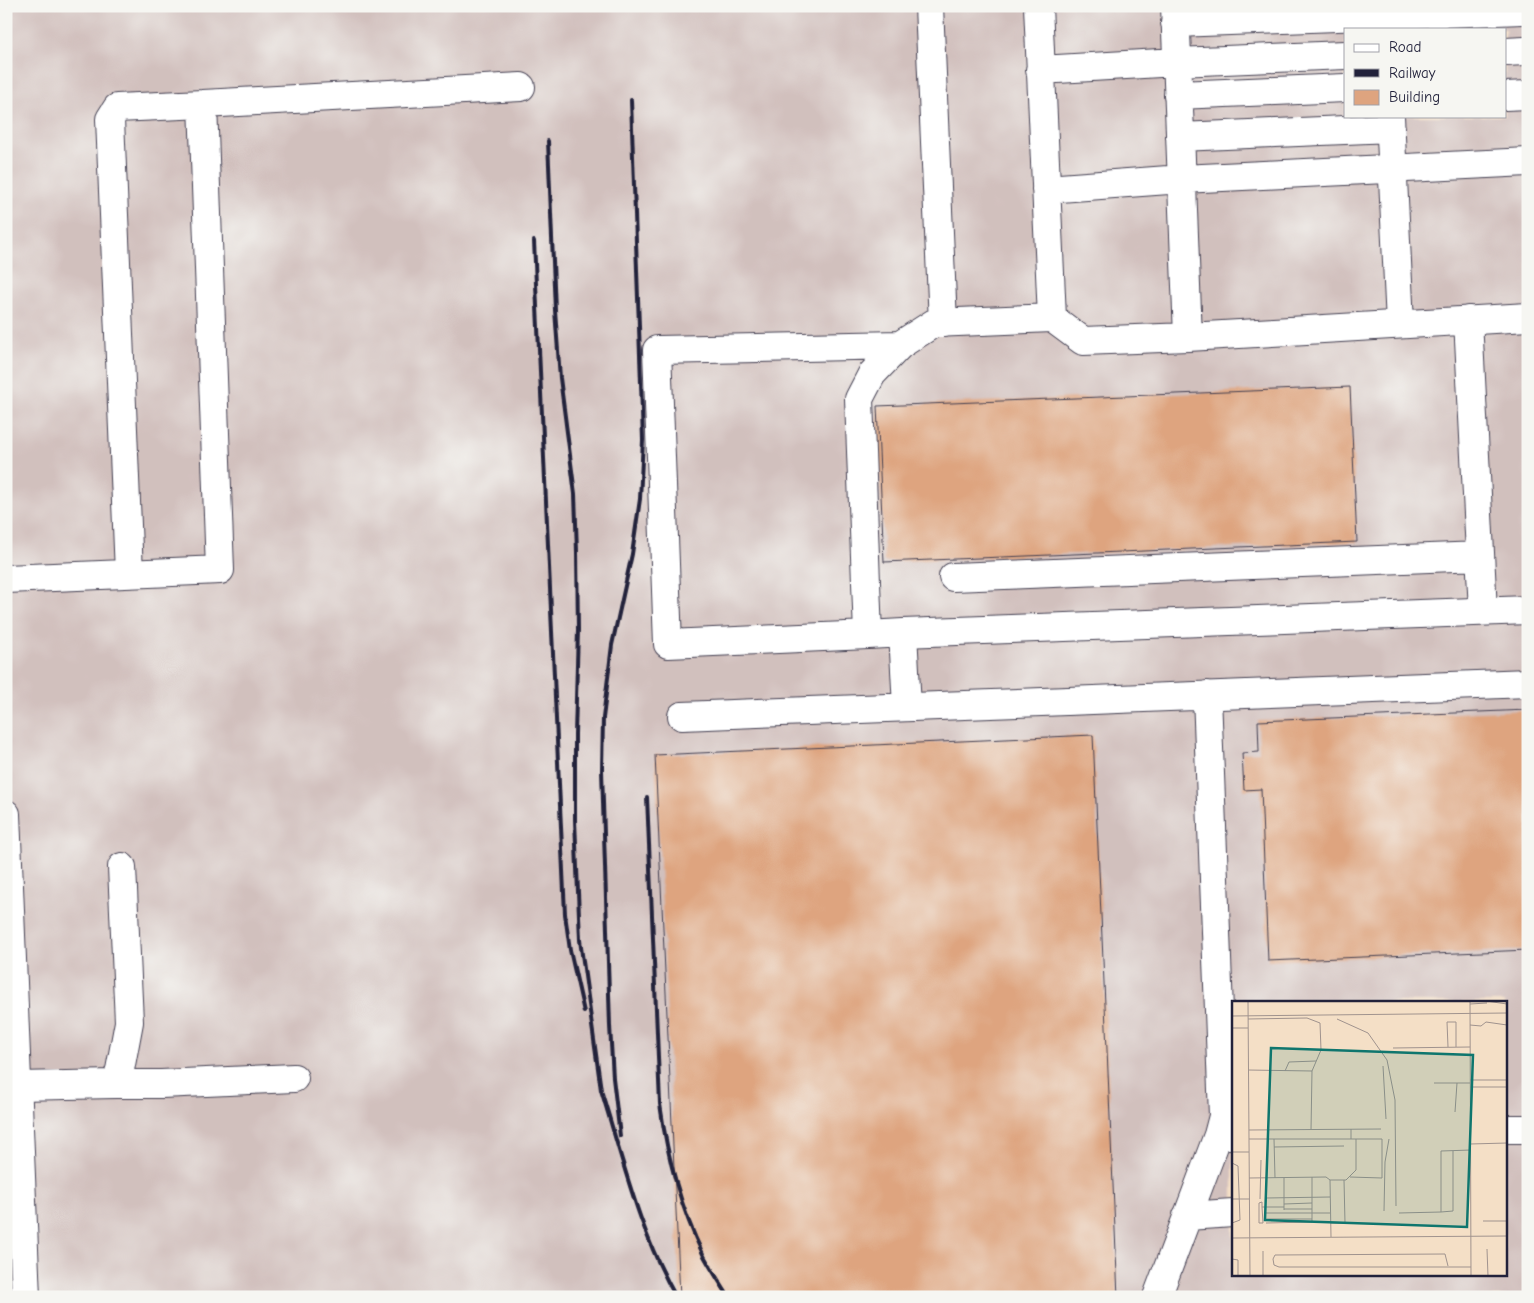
<svg xmlns="http://www.w3.org/2000/svg" width="1534" height="1303" viewBox="0 0 1534 1303" font-family="'Comic Neue',sans-serif">
<rect width="100%" height="100%" fill="#f6f6f2"/>
<filter id="ink" filterUnits="userSpaceOnUse"><feTurbulence type="fractalNoise" baseFrequency=".02" numOctaves="2"/><feDisplacementMap in="SourceGraphic" scale="10" xChannelSelector="R" yChannelSelector="G"/><feConvolveMatrix kernelMatrix="1 2 1 2 8 2 1 2 1" color-interpolation-filters="sRGB"/></filter>
<filter id="wash" filterUnits="userSpaceOnUse"><feTurbulence type="fractalNoise" baseFrequency=".0096" numOctaves="4" result="noise"/><feDisplacementMap in="SourceGraphic" scale="20" xChannelSelector="R" yChannelSelector="G"/><feGaussianBlur stdDeviation="1.12" result="paint"/><feColorMatrix in="noise" values="0 0 0 0 0 0 0 0 0 0 0 0 0 0 0 0 0 1.4 0 .05"/><feComposite in="paint" operator="in"/></filter>
<g filter="url(#wash)">
<rect width="100%" height="100%" fill="#f4dfc6"/>
<path fill="#d1c0bd" fill-rule="evenodd" d="M6,6H1528V1297H6ZM1345,29H1505V116H1345ZM1233,1002H1505V1274H1233Z"/>
<g id="blocks">
<path fill="#dea47f" d="M1350,387L1357,542L884,562L877,406Z
M1528,710V950L1268,961L1261,789L1244,790L1242,753L1259,752L1258,721Z
M1093,735L1118,1297H680L655,755Z"/>
</g>
</g>
<g filter="url(#ink)">
<use href="#blocks" fill-opacity="0" stroke="#423e50" stroke-width="1"/>
<g fill="none" stroke-linecap="round" stroke-linejoin="round">
<g stroke="#423e50" stroke-width="30">
<path id="minor" d="M929,6L943,323
M1038,6L1052,318L1083,341L1188,337L1528,317
M1175,6L1188,337
M1175,23L1523,10
M1505,52L1525,51
M1040,70L1177,62L1345,55
M1178,95L1345,88
M1505,96L1528,95
M203,104L521,87
M1390,116L1400,324
M1180,137L1391,128
M1046,189L1182,179L1528,162
M1468,320L1483,611
M953,577L1480,556
M6,579L220,570L203,104L117,108L110,119L129,573
M903,633L1528,610
M868,635L668,644L657,350L900,345
M1207,695L1223,1116L1218,1135H1233
M907,707L903,633L868,635L859,399L872,374L900,345L934,323L1052,318
M682,716L1528,683
M6,814L26,1297
M115,1084H161L294,1078
M18,1086L115,1084L120,1070L129,1022L122,867
M1505,1129H1528
M1187,1216L1233,1213
M1157,1297L1218,1135"/>
</g>
<use href="#minor" stroke="#fff" stroke-width="28"/>
<path stroke="#22223b" stroke-width="4" d="M548,141L555,310L560,378L575,494L577,552L578,630L575,734V820L580,940L601,1090L605,1103C625,1169 642,1237 676,1297
M534,241L565,914L570,950L584,1012
M647,797L660,1104C667,1155 680,1207 703,1254C711,1269 720,1283 729,1297
M620,1136L613,1078L610,1026L602,770L603,718L612,645L632,554L640,499L643,440L631,100"/>
</g>
</g>
<g transform="translate(1232 1001)">
<rect width="275" height="275" fill="#f4dfc6"/>
<path fill="none" stroke="#a0938e" stroke-width="1" d="M16,0L18,275M238,0L239,275M254,0L275,3M238,3L255,2M0,15L275,12M16,18L75,17L88,22L89,49L80,70M105,18L136,32L155,59L163,99L164,205M238,24L249,25L254,21L275,24M0,27H16M216,46L215,21H224V46M161,47L238,46M151,65L154,118M16,69L80,70L79,129M53,70L57,61L84,60M238,79H275M202,82H225M238,86H275M223,111L225,82H238M17,129L149,128M17,138H119M42,138L43,177M238,143L275,142M42,146L112,145M221,150V210L209,211V150L239,149M0,151H17M0,162L6,165L8,219L0,222M118,176L150,177V138H124M17,177L94,176L98,179L99,236M52,177V209M98,179H114L124,169V138H119V128M34,197L98,196M0,198H18M28,198L29,159M52,203L80,202M30,206L31,222H27V202L30,201V206H52M52,208H80M152,210L153,161L157,138M34,212H98M167,212L209,211M34,218H80M251,220H275M34,222L80,221V176M98,222H113L112,179M0,237L275,235M255,248L256,275M31,250V275M0,258L6,259V275M216,265L213,253L43,254L41,258L42,264L47,266H239"/>
<path fill="#0f766e" fill-opacity="0.15" stroke="#0f766e" stroke-width="2.5" d="M39,47L241,54L235,226L33,219Z"/>
<rect width="275" height="275" fill="none" stroke="#22223b" stroke-width="2.5"/>
</g>
<rect width="1534" height="1303" fill="none" stroke="#f6f6f2" stroke-width="25"/>
<rect x="1344" y="28" width="162" height="90" fill="#f6f6f2" stroke="#a1a1a9"/>
<rect x="1354" y="44" width="25" height="8" fill="#ffffff" stroke="#a1a1a9"/>
<text x="1389" y="52" font-size="15" fill="#22223b">Road</text>
<rect x="1354" y="69" width="25" height="8" fill="#22223b" stroke="#a1a1a9"/>
<text x="1389" y="78" font-size="15" fill="#22223b">Railway</text>
<rect x="1354" y="90" width="25" height="15" fill="#dea47f" stroke="#a1a1a9"/>
<text x="1389" y="102" font-size="15" fill="#22223b">Building</text>
</svg>
